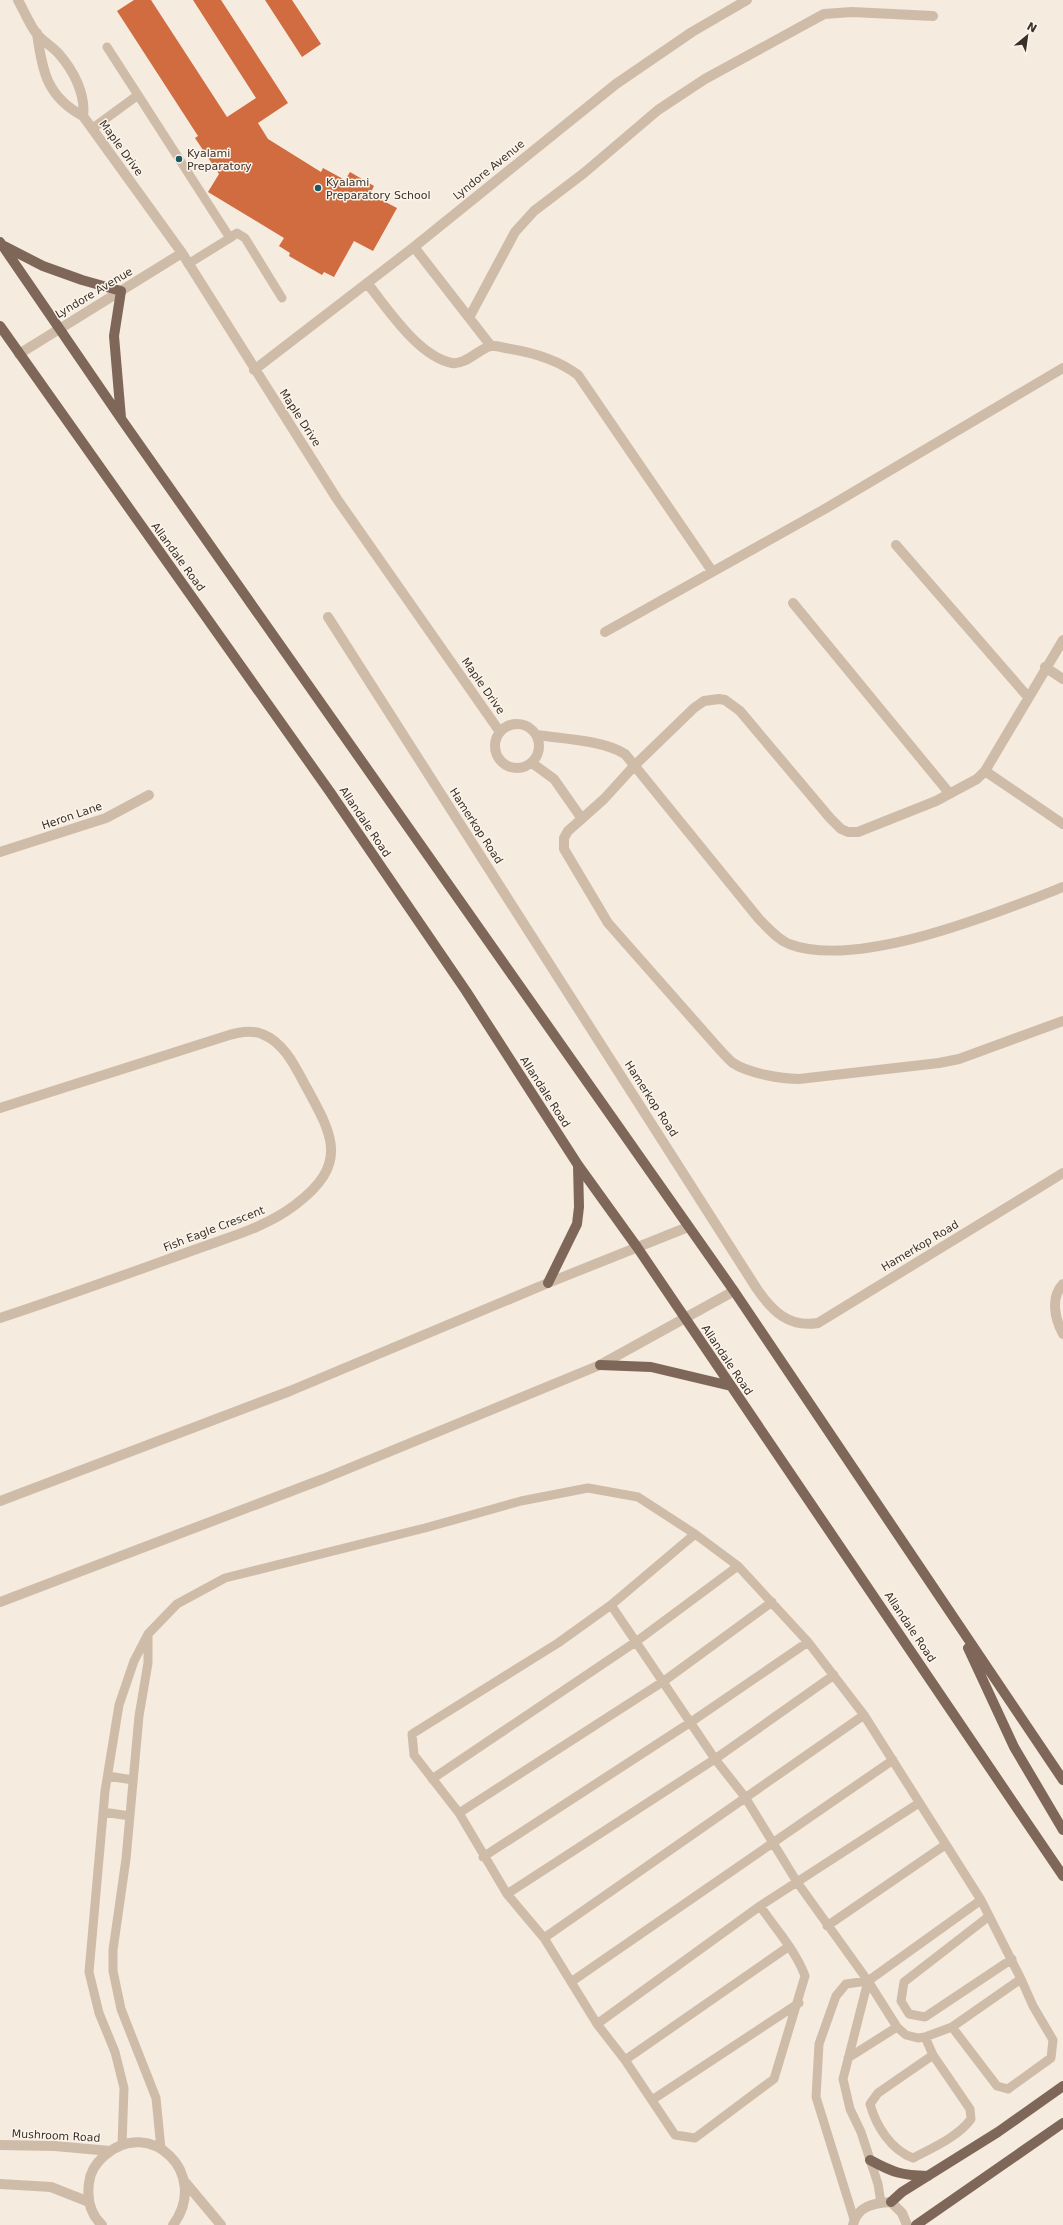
<svg xmlns="http://www.w3.org/2000/svg" width="1063" height="2225" viewBox="0 0 1063 2225" font-family="'DejaVu Sans',sans-serif">
<rect width="100%" height="100%" fill="#f5ebde"/>
<path fill="#d16b40" d="M134,0H151L227,117L256,98L193,0H221L288,103L258,123L268,139L321,172L323,168L345,180L350,172L374,186L370,194L397,208L373,251L354,241L334,277L324,272L322,275L289,256L290,253L279,246L284,238L208,192L219,174L195,138L198,136L117,11Z
M265,0H292L321,44L302,57Z"/>
<g fill="none" stroke-linecap="round" stroke-linejoin="round">
<path stroke="#cfbca8" stroke-width="9" d="M107,47L138,95
M93,128L138,95L230,238L188,264
M230,238L237,233L245,238L282,298
M611,1605L715,1759L745,1797L797,1882L760,1906
M148,1635V1663L139,1716L126,1859L113,1950V1971L121,2009L156,2098L161,2149
M108,1776L133,1780
M432,1779L637,1641L738,1566
M103,1812L130,1816
M459,1813L664,1681L772,1602
M483,1857L691,1722L808,1642
M507,1894L715,1759L834,1675
M988,1917L904,1982L901,2001L909,2014L925,2017L1012,1959
M827,1926L945,1845
M544,1938L864,1715
M868,1981L843,2079L850,2109L861,2132L878,2184L881,2203
M571,1982L893,1760
M597,2024L760,1906C775,1928 796,1951 805,1976L774,2079L695,2138L675,2135L625,2060L597,2024L544,1938L507,1894L459,1813L414,1755L412,1734L558,1643L611,1605L695,1534
M952,2027L997,2086L1008,2089L1051,2058L1053,2040L1033,2006L1021,1979
M925,2037L933,2055L970,2109L971,2119C958,2137 932,2148 913,2158C891,2150 876,2126 870,2104L878,2093L933,2055
M848,2058L897,2027
M625,2060L788,1947
M652,2100L799,2003
M122,2145L124,2088L115,2052L99,2013L89,1972L105,1791L119,1705L134,1661L148,1634L177,1604L225,1578L425,1528L521,1501L588,1488L638,1497L695,1534L738,1566L808,1642L864,1715L981,1900
M854,2219L816,2097L819,2044L836,1996L846,1984L868,1981L981,1900L1021,1979L952,2027L925,2037L918,2038L906,2035L897,2027L868,1981L797,1882L919,1803"/>
<path stroke="#cfbca8" stroke-width="10" d="M18,0C24,11 29,23 36,33C42,41 52,46 59,54C73,70 86,94 83,116
M37,33C42,71 47,97 83,116L182,253L337,499L500,732
M414,247L491,346
M367,283C388,309 418,356 452,363C465,365 478,350 490,346C494,345 501,347 505,348C532,352 557,359 578,375L712,571
M470,316L515,232L534,211L584,173L658,110L705,79L824,14L852,12L933,16
M19,354L182,253
M254,370L414,247L616,84L692,32L747,0
M896,545L1028,697
M793,603L950,794
M328,617L757,1289C772,1311 789,1328 818,1323L1063,1173
M605,632L823,510L1063,368
M1063,640L985,771L977,779L936,801L858,832H848L841,829L830,818L740,711L725,700L719,699L704,701L694,708L635,765L604,799L568,831L564,838V849L608,923L720,1050C724,1054 728,1059 733,1063C748,1073 781,1079 799,1079L939,1063L959,1059L1063,1021
M1045,667L1063,679
M495 746a22 22 0 1 1 44 0a22 22 0 1 1-44 0Z
M537,735C563,739 603,740 625,754L759,919C768,928 777,939 789,944C857,970 997,913 1063,887
M532,763L554,779L582,819
M985,771L1063,824
M0,852L106,818L149,795
M0,1108L223,1037C235,1033 250,1029 262,1034C283,1042 294,1064 304,1083C332,1134 351,1163 295,1205C265,1228 226,1238 191,1251C127,1274 64,1297 0,1318
M1063,1284C1050,1298 1055,1319 1063,1334
M0,2145L55,2146L110,2151
M185,2182L221,2225
M0,2184L51,2187L89,2202
M102,2225C90,2214 87,2198 89,2183C90,2173 96,2163 104,2156C150,2115 211,2174 173,2225
M853,2225C857,2206 874,2203 891,2202L902,2213L907,2225"/>
<path stroke="#cfbca8" stroke-width="10" d="M0,1501L290,1391L548,1283L688,1227
M0,1602L323,1479L600,1365L734,1291"/>
<path stroke="#7e6759" stroke-width="10" d="M0,242L122,420L734,1291L1063,1780
M4,246L43,266L82,280L121,291L114,336L121,418
M0,326L330,792L466,991L578,1165L637,1247L1063,1876
M548,1283L577,1224L579,1207L578,1165
M600,1365L651,1367L731,1386
M968,1648L1014,1747L1063,1830
M870,2160C894,2173 901,2175 928,2176
M891,2202L902,2192L998,2132L1063,2086
M916,2225L1063,2123"/>
</g>
<g fill="#1a5961" stroke="#fcf5eb" stroke-width="1.5">
<circle cx="179" cy="159" r="4"/>
<circle cx="318" cy="188" r="4"/>
</g>
<g text-anchor="middle" dominant-baseline="central" stroke-width="3" stroke-linejoin="round" paint-order="stroke">
<g font-size="11" fill="#3b3029" stroke="#fcf5eb">
<text transform="translate(121 148) rotate(54)">Maple Drive</text>
<text transform="translate(489 170) rotate(-39)">Lyndore Avenue</text>
<text transform="translate(94 293) rotate(-31)">Lyndore Avenue</text>
<text transform="translate(300 418) rotate(57)">Maple Drive</text>
<text transform="translate(178 557) rotate(54)">Allandale Road</text>
<text transform="translate(483 686) rotate(55)">Maple Drive</text>
<text transform="translate(72 816) rotate(-19)">Heron Lane</text>
<text transform="translate(365 822) rotate(56)">Allandale Road</text>
<text transform="translate(476 826) rotate(57)">Hamerkop Road</text>
<text transform="translate(545 1092) rotate(57)">Allandale Road</text>
<text transform="translate(651 1099) rotate(57)">Hamerkop Road</text>
<text transform="translate(214 1229) rotate(-21)">Fish Eagle Crescent</text>
<text transform="translate(920 1246) rotate(-31)">Hamerkop Road</text>
<text transform="translate(727 1360) rotate(56)">Allandale Road</text>
<text transform="translate(910 1627) rotate(56)">Allandale Road</text>
<text transform="translate(56 2136) rotate(3)">Mushroom Road</text>
</g>
<g font-size="11" fill="#3b3029" stroke="#fcf5eb" text-anchor="start">
<text x="187" y="153">Kyalami<tspan x="187" dy="13">Preparatory</tspan></text>
<text x="326" y="182">Kyalami<tspan x="326" dy="13">Preparatory School</tspan></text>
</g>
</g>
<g transform="translate(1027 36) rotate(29)" stroke="#fcf5eb" stroke-width="3" paint-order="stroke">
<path d="M0-3L7 15L0 10L-7 15Z" fill="#3b3029"/>
<text y="-6" font-size="11" font-weight="bold" text-anchor="middle" fill="#3b3029">N</text>
</g>
</svg>
